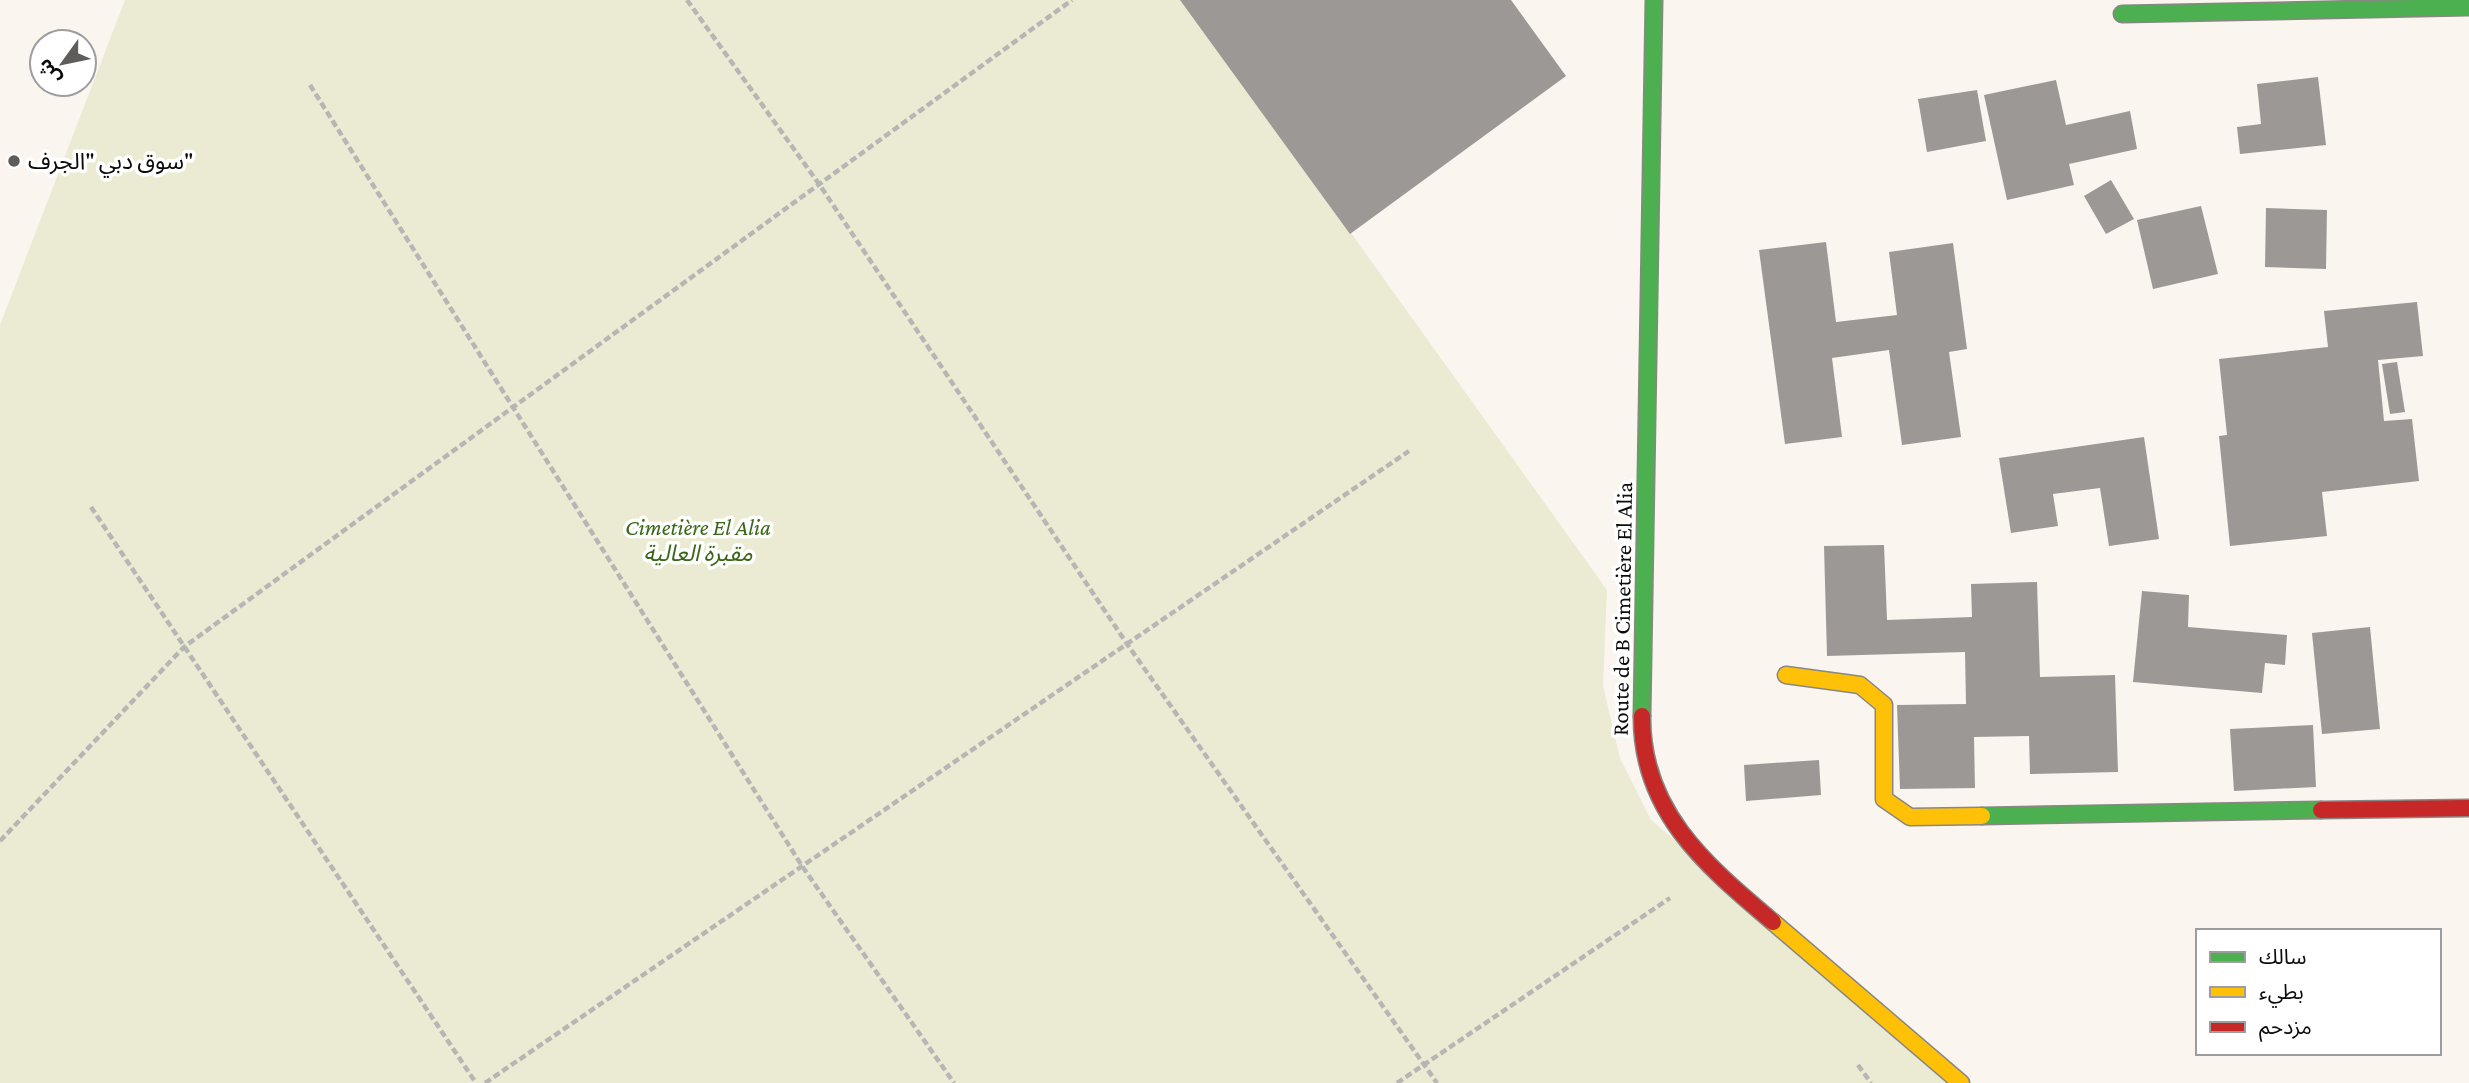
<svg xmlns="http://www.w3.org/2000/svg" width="2469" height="1083" viewBox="0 0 2469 1083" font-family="'Crimson Pro','Noto Sans Arabic',serif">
<rect width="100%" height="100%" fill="#faf5ef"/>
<path fill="#eaebd2" d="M125,0H1184L1607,590L1603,686L1620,758L1651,820L1962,1083H0V325Z"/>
<path fill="#9c9895" d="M1180,0H1511L1566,76L1350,234Z
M2318,77L2326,145L2240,154L2237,127L2261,124L2257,84Z
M2056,80L2066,125L2130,111L2137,149L2069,164L2074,185L2007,200L1984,95Z
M1977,90L1986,141L1927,152L1918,99Z
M2111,180L2134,219L2106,234L2084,196Z
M2201,206L2218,274L2153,289L2137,220Z
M2266,208L2327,210L2326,269L2265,267Z
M1826,242L1836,322L1897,315L1889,252L1953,243L1967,349L1949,352L1961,437L1902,445L1889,350L1832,358L1842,437L1785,444L1759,250Z
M2417,302L2423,356L2378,360L2384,421L2412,419L2419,481L2322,492L2327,536L2230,546L2219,436L2227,435L2219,359L2328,347L2324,311Z
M2397,362L2405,412L2390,414L2382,364Z
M2144,437L2159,539L2109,546L2100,488L2053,494L2058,526L2011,533L1999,458Z
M1884,545L1887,620L1972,617L1971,584L2037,582L2040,677L2115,675L2118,772L2030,774L2029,736L1974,737L1975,788L1900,789L1897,705L1966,704L1965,652L1827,656L1824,546Z
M2142,591L2189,595L2188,627L2287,635L2285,665L2265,663L2262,693L2133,682Z
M2370,627L2380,729L2322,734L2312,633Z
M2313,725L2316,787L2234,791L2230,729Z
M1819,760L1821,795L1746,801L1744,765Z"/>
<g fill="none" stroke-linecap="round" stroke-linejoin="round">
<g stroke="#898784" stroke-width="19">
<path id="fast" d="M2122,14L2469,7
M1642,716L1654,0
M1982,816L2321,810"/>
</g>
<g stroke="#898784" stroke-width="19">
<path id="slow" d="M1786,675L1860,685L1884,705V799L1910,817L1982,816
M1773,922L1961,1083"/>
</g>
<g stroke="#898784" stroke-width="19">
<path id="jam" d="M1642,716C1641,812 1707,866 1773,922
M2321,810L2469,808"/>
</g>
<path stroke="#b7b6b5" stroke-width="4.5" stroke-dasharray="7 3.5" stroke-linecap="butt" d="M687,0L819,184L1127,644L1437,1083
M310,85L802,866L954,1083
M91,507L476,1083
M0,841L184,647L1072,0
M1858,1065L1871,1083
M485,1083L1409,451
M1397,1083L1670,898"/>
<use href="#fast" stroke="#4caf50" stroke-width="16"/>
<use href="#slow" stroke="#ffc107" stroke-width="16"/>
<use href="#jam" stroke="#c62828" stroke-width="16"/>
</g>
<circle fill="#5f5d5b" stroke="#fff" stroke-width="2.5" cx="14" cy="161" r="7"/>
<g text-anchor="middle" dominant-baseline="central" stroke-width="7" stroke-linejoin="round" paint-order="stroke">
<g font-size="23" fill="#0b0b0b" stroke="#fff" text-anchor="start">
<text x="28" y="161">سوق دبي "الجرف"</text>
</g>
<g font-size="23" font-style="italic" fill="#396717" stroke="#fff">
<text x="698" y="527">Cimetière El Alia<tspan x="698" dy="26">مقبرة العالية</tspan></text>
</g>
<g font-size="23" fill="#0b0b0b" stroke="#fff">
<text transform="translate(1622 609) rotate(-89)">Route de B Cimetière El Alia</text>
</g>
</g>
<rect x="2196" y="929" width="245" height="126" fill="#ffffff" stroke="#9d9d9d" stroke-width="2"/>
<rect x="2210" y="952" width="35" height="10" fill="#4caf50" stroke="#9d9d9d" stroke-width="2"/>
<text x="2259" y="964" font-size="21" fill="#0b0b0b">سالك</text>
<rect x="2210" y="987" width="35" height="10" fill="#ffc107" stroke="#9d9d9d" stroke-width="2"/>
<text x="2259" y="999" font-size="21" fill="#0b0b0b">بطيء</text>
<rect x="2210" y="1022" width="35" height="10" fill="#c62828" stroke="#9d9d9d" stroke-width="2"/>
<text x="2259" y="1034" font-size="21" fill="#0b0b0b">مزدحم</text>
<g transform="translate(63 63) rotate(237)"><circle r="33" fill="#ffffff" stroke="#9d9d9d" stroke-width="2"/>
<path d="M0-5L12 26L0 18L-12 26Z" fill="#5f5d5b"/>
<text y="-10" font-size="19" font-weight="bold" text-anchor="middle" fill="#0b0b0b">ش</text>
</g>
</svg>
